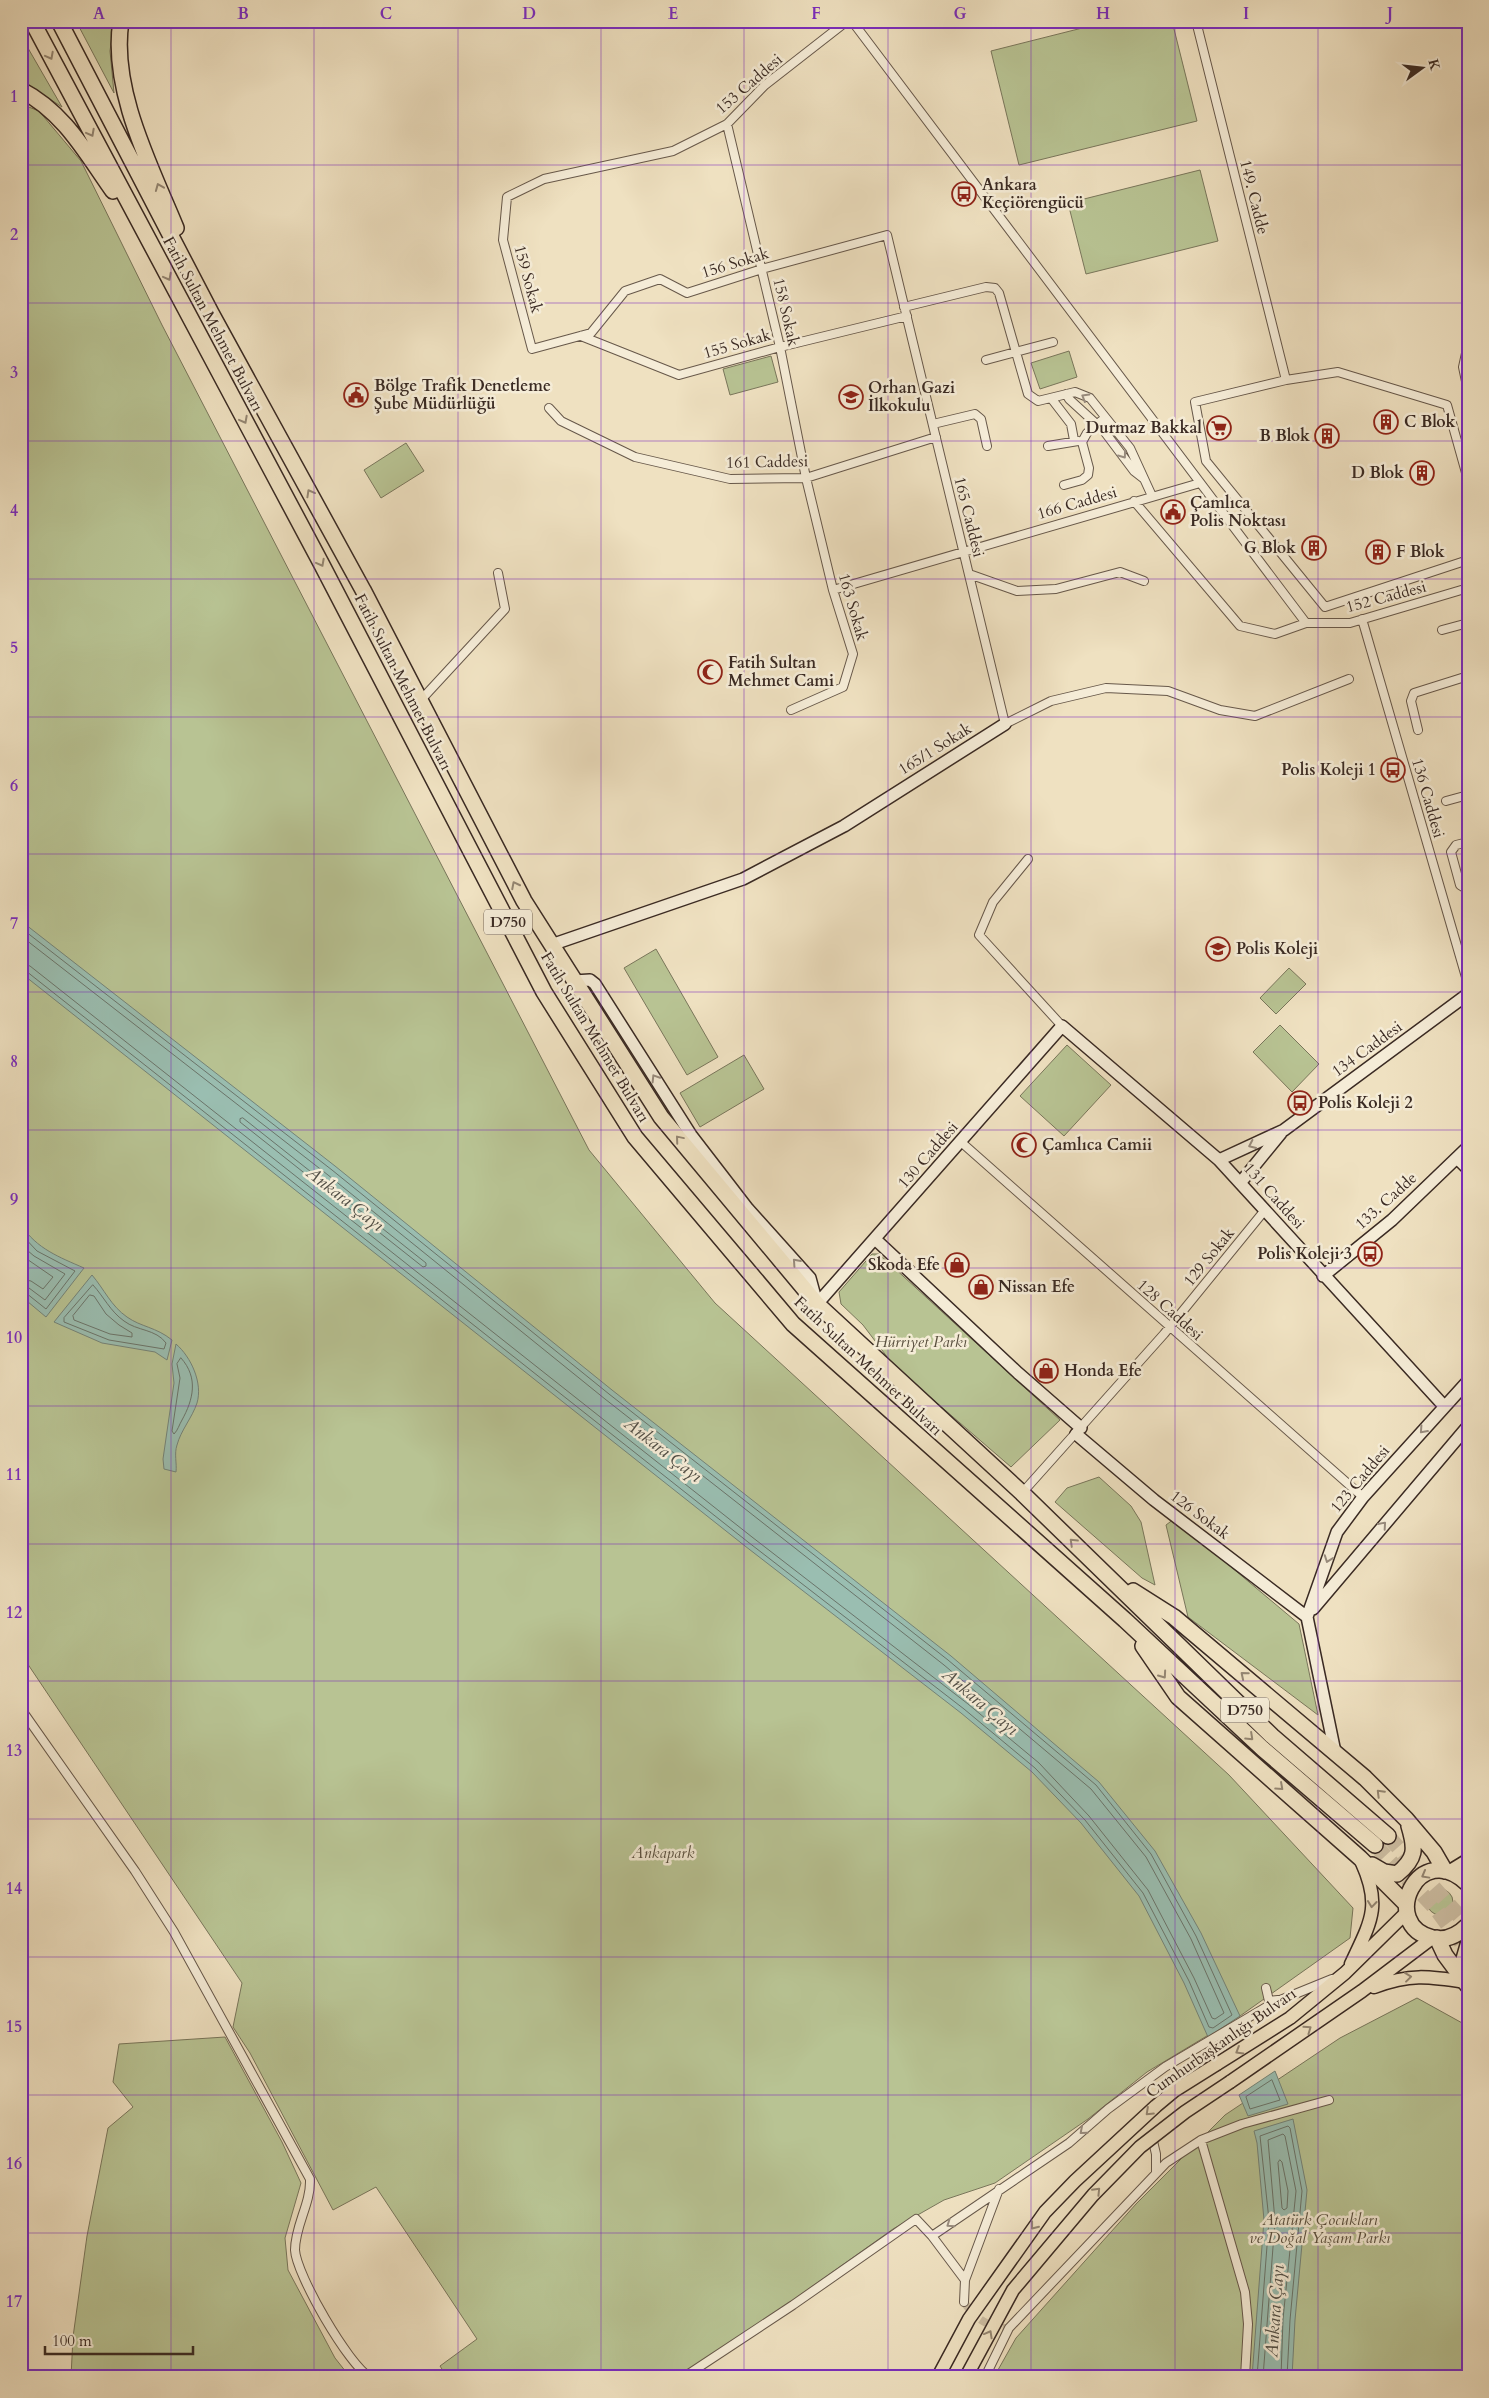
<svg xmlns="http://www.w3.org/2000/svg" width="1489" height="2398" viewBox="0 0 1489 2398" font-family="Cardo,serif">
<rect width="100%" height="100%" fill="#efe1c1"/>
<filter id="stains"><feTurbulence type="fractalNoise" baseFrequency=".004" numOctaves="4"/><feColorMatrix values="0 0 0 0 .2 0 0 0 0 .09 0 0 0 0 .02 0 0 0 .5 -.17"/></filter>
<radialGradient id="worn" r=".72"><stop offset=".6" stop-color="#630" stop-opacity="0"/><stop offset="1" stop-color="#630" stop-opacity=".3"/></radialGradient>
<path fill="#b8c393" stroke="#79765b" d="M76,21H114L110,51L114,93Z
M1110,21H1172L1197,121L1019,165L991,51Z
M21,36L62,107L21,80Z
M21,104L39,111L81,161L162,325L589,1150L715,1303L1229,1775L1353,1908L1350,1938L1240,2016L1147,2072L1088,2119L995,2183L944,2200L893,2229L685,2377H447L440,2366L477,2339L376,2187L333,2210L250,2053L233,2027L242,1983L21,1654Z
M1200,170L1218,241L1086,274L1068,203Z
M1069,351L1077,377L1040,389L1031,363Z
M771,356L778,382L730,395L723,369Z
M406,443L424,471L381,498L364,470Z
M656,949L718,1057L687,1075L624,968Z
M1289,968L1306,984L1276,1014L1260,998Z
M1280,1025L1319,1064L1292,1092L1253,1052Z
M1067,1045L1111,1085L1064,1136L1020,1096Z
M744,1055L764,1089L700,1127L680,1093Z
M872,1254H879L1060,1420L1011,1467L894,1366L863,1325L841,1304L839,1292Z
M1099,1477L1131,1506L1141,1522L1155,1585L1142,1578L1055,1502L1067,1488Z
M1174,1519L1299,1624L1318,1715L1188,1617L1166,1525Z
M1427 1902a13 13 0 1 1 26 0a13 13 0 1 1-26 0Z
M1417,1998L1464,2024L1468,2030V2377H994L1016,2338L1136,2204L1225,2115L1340,2038Z
M225,2037L282,2142L301,2183L285,2238L288,2270L335,2358L350,2377H71L73,2337L87,2236L108,2128L133,2107L113,2082L119,2044Z"/>
<path fill="#9abeb1" stroke="#748378" d="M21,921L335,1166L612,1390L951,1656L1099,1782L1155,1851L1201,1933L1240,2016L1208,2037L1184,1983L1139,1896L1081,1823L1032,1772L961,1713L745,1546L21,973Z
M21,1225C37,1249 59,1257 84,1268L46,1317L21,1296Z
M92,1275C104,1289 111,1306 127,1317C141,1327 156,1327 172,1340L167,1360L155,1352L102,1343L54,1322Z
M176,1344C191,1357 203,1383 197,1403C192,1418 181,1430 177,1445C174,1454 177,1463 176,1472L164,1469L163,1459L174,1383L172,1364Z
M1275,2071L1288,2104L1248,2116L1239,2095Z
M1293,2119L1307,2190L1295,2320L1292,2377H1252L1264,2220L1257,2143L1254,2131Z"/>
<g fill="none" stroke-linecap="round" stroke-linejoin="round">
<path stroke="#6a746a" stroke-width="1" d="M21,928L332,1170L609,1394L948,1660L1096,1785L1151,1854L1196,1936L1232,2015L1213,2028L1209,2027L1189,1981L1143,1893L1085,1820L1035,1768L964,1709L748,1542L26,971L21,970
M21,936L328,1175L605,1399L944,1665L1091,1789L1146,1857L1191,1939L1224,2013L1215,2019L1212,2018L1194,1978L1148,1890L1089,1816L1039,1763L968,1704L752,1537L30,966L21,963
M243,1118L426,1263V1266L423,1267L240,1122V1119Z
M21,1234L37,1251L75,1271L46,1309L26,1293H21
M21,1245L34,1256L65,1274L45,1300L29,1288L21,1286
M21,1255L53,1277L43,1289L31,1281L21,1279
M93,1285C104,1297 110,1311 124,1321C137,1331 156,1329 166,1343L164,1349L109,1340L64,1322V1318Z
M90,1295L94,1296L106,1314L119,1325L132,1333V1337L110,1334L74,1320L73,1316Z
M181,1358C199,1378 193,1400 182,1420C179,1425 178,1430 174,1434L172,1431L180,1378L177,1364Z
M1272,2080L1280,2100L1250,2109L1246,2097Z
M1280,2160L1282,2162L1288,2191L1287,2208L1284,2210L1282,2208L1278,2163Z
M1257,2377L1269,2220L1260,2136L1288,2126L1290,2128L1302,2191L1290,2320L1287,2377
M1263,2377L1275,2221L1268,2140L1283,2134L1285,2136L1296,2191L1283,2319L1281,2377"/>
<path stroke="#cbbca1" stroke-width="8" stroke-dasharray="8 4" stroke-linecap="butt" d="M964,2302C975,2318 990,2329 1009,2328"/>
<path stroke="#cbbca1" stroke-width="15" stroke-dasharray="15 8" stroke-linecap="butt" d="M1388,1836L1468,1926
M1375,1845L1436,1909L1468,1952"/>
<g stroke="#67584a" stroke-width="10">
<path id="street" d="M847,21L765,85L727,124L673,151L544,179L507,197L503,240L532,349L591,333L625,291L660,279L687,293L762,269L887,235L1005,724L1051,701L1106,688L1168,691L1220,710L1255,716L1349,679
M852,21L1306,623H1350L1468,588
M1196,21L1286,380
M727,124L780,347L806,478L833,590L853,654L843,687L791,710
M904,307L986,287L995,288L999,293L1028,394L1038,401L1075,392L1090,398L1130,448L1152,496
M581,336L679,375L780,347L907,316
M1468,344L1463,367L1468,391
M986,360L1053,342
M1066,394L1069,399L1104,431L1134,471L1143,478
M1051,398L1071,424L1074,440
M549,408L561,421L635,457L730,479L806,478L936,437
M933,424L975,414L981,419L987,446
M1048,446L1078,441
M1468,480L1447,405L1338,372L1286,380L1195,402L1206,461L1325,607L1468,560
M1064,485L1082,480L1088,475L1089,468L1082,442L1087,433L1101,421
M1134,501L1240,626L1275,634L1306,623
M969,574L1017,591L1056,589L1120,572L1144,581
M833,590L1200,483
M1362,619L1468,984
M1442,630L1468,623
M420,701L505,609L498,573
M1418,730L1411,701L1414,693L1468,676
M1446,801L1468,795
M1468,842L1456,845L1451,852L1460,885L1468,890
M1028,859L993,902L979,935L1062,1026
M961,1142L1363,1497
M1022,1493L1164,1334L1265,1210
M21,1709L135,1871L174,1932L310,2179C311,2204 295,2225 295,2250C296,2274 349,2366 370,2377
M1266,1988L1269,2001L1278,2000
M1152,2137L1156,2154V2172
M1201,2140L1245,2292L1248,2324L1245,2377
M932,2236L1069,2143L1108,2109L1165,2067L1273,2003L1332,1979
M964,2302L965,2280L999,2189
M414,2377L425,2375L430,2377
M684,2377L793,2305L916,2219L932,2236L965,2280
M985,2377L1009,2328L1166,2163L1201,2140L1242,2124L1329,2100"/>
</g>
<g stroke="#3a2a23" stroke-width="14">
<path id="secondary" d="M551,945L743,879L844,826L1005,724
M574,981L590,980L595,984L691,1135L748,1209L810,1278L816,1300
M1457,1158L1468,1169
M1219,1160L1284,1130L1468,994
M1241,1182L1281,1133
M875,1239L1018,1373L1081,1428
M1323,1276L1392,1220L1468,1147
M817,1304L1062,1026L1219,1160L1444,1406
M1076,1434L1154,1500L1307,1617
M1313,1609L1468,1426
M1335,1752L1307,1617L1337,1532L1363,1497L1468,1381"/>
</g>
<g stroke="#3a2a23" stroke-width="15">
<path id="primary" d="M1450,1871L1468,1860
M1351,1964C1370,1923 1382,1907 1362,1863
M1374,1987C1410,1974 1427,1976 1465,1982
M1217,2064L1290,2018L1345,1973L1407,1912
M1230,2082L1362,1991L1432,1938"/>
</g>
<g stroke="#3a2a23" stroke-width="18">
<path id="highway" d="M32,21L322,565L544,992L635,1137L793,1324L1125,1620L1263,1749L1375,1845
M59,21L211,313L363,590L524,901L661,1117L817,1304L1022,1493L1272,1736L1388,1836
M121,21C110,89 151,167 176,228
M21,90C64,112 86,153 113,191
M1133,1591L1174,1617L1365,1778L1406,1819L1434,1852L1445,1871
M1143,1646L1178,1697L1360,1858L1406,1904
M1372,1865L1384,1872L1397,1874C1416,1859 1416,1849 1409,1826
M1468,1884C1418,1836 1378,1926 1433,1938C1447,1941 1459,1934 1468,1925
M1437,1938L1445,1955L1468,1986
M1464,1980L1462,1966L1468,1945"/>
</g>
<use href="#street" stroke="#f5ecd7" stroke-width="8"/>
<use href="#secondary" stroke="#f5ecd7" stroke-width="11"/>
<use href="#primary" stroke="#efe1c1" stroke-width="12"/>
<use href="#highway" stroke="#efe1c1" stroke-width="15"/>
<g stroke="#3a2a23" stroke-width="15" stroke-linecap="butt">
<path id="primary-bridge" d="M938,2377L969,2319L1045,2212L1075,2181L1156,2106L1174,2091L1217,2064
M966,2377L1013,2290L1093,2195L1140,2147L1185,2112L1230,2082"/>
</g>
<use href="#primary-bridge" stroke="#efe1c1" stroke-width="12"/>
</g>
<defs><path id="oneway-chevron" d="M-2-3.5L2.5 0L-2 3.5" fill="none" stroke-width="1.6" stroke-linecap="round" stroke-linejoin="round" transform="scale(1.25)"/></defs>
<g stroke="#948672">
<use href="#oneway-chevron" transform="translate(50 56) rotate(62)"/>
<use href="#oneway-chevron" transform="translate(91 133) rotate(62)"/>
<use href="#oneway-chevron" transform="translate(159 187) rotate(-112)"/>
<use href="#oneway-chevron" transform="translate(168 277) rotate(62)"/>
<use href="#oneway-chevron" transform="translate(244 420) rotate(62)"/>
<use href="#oneway-chevron" transform="translate(310 493) rotate(-119)"/>
<use href="#oneway-chevron" transform="translate(321 563) rotate(62)"/>
<use href="#oneway-chevron" transform="translate(515 885) rotate(-117)"/>
<use href="#oneway-chevron" transform="translate(679 1139) rotate(-130)"/>
<use href="#oneway-chevron" transform="translate(1073 1542) rotate(-136)"/>
<use href="#oneway-chevron" transform="translate(1163 1675) rotate(55)"/>
<use href="#oneway-chevron" transform="translate(1244 1675) rotate(-140)"/>
<use href="#oneway-chevron" transform="translate(1250 1737) rotate(43)"/>
<use href="#oneway-chevron" transform="translate(1280 1787) rotate(42)"/>
<use href="#oneway-chevron" transform="translate(1380 1793) rotate(-135)"/>
<use href="#oneway-chevron" transform="translate(1425 1875) rotate(151)"/>
<use href="#oneway-chevron" transform="translate(1372 1904) rotate(96)"/>
<use href="#oneway-chevron" transform="translate(1408 1977) rotate(-7)"/>
<use href="#oneway-chevron" transform="translate(1308 2029) rotate(-35)"/>
<use href="#oneway-chevron" transform="translate(1239 2051) rotate(149)"/>
<use href="#oneway-chevron" transform="translate(1149 2112) rotate(137)"/>
<use href="#oneway-chevron" transform="translate(1097 2191) rotate(-46)"/>
<use href="#oneway-chevron" transform="translate(1034 2226) rotate(128)"/>
<use href="#oneway-chevron" transform="translate(989 2334) rotate(-61)"/>
</g>
<g stroke="#988b7d">
<use href="#oneway-chevron" transform="translate(1085 397) rotate(-149)"/>
<use href="#oneway-chevron" transform="translate(1123 455) rotate(54)"/>
<use href="#oneway-chevron" transform="translate(655 1078) rotate(-122)"/>
<use href="#oneway-chevron" transform="translate(1252 1145) rotate(155)"/>
<use href="#oneway-chevron" transform="translate(796 1262) rotate(-132)"/>
<use href="#oneway-chevron" transform="translate(1423 1430) rotate(132)"/>
<use href="#oneway-chevron" transform="translate(1383 1525) rotate(-49)"/>
<use href="#oneway-chevron" transform="translate(1328 1559) rotate(110)"/>
<use href="#oneway-chevron" transform="translate(1083 2131) rotate(139)"/>
<use href="#oneway-chevron" transform="translate(950 2224) rotate(145)"/>
</g>
<path fill="none" stroke="#7b2cbf" stroke-width="1" stroke-opacity="0.55" d="M171,21V2377M314,21V2377M458,21V2377M601,21V2377M744,21V2377M888,21V2377M1031,21V2377M1175,21V2377M1318,21V2377M21,165H1468M21,303H1468M21,441H1468M21,579H1468M21,717H1468M21,854H1468M21,992H1468M21,1130H1468M21,1268H1468M21,1406H1468M21,1544H1468M21,1681H1468M21,1819H1468M21,1957H1468M21,2095H1468M21,2233H1468"/>
<defs>
<g id="bus-ring" transform="scale(1.25)"><circle r="9.5" fill="#f5ecd7" stroke="#8f2418" stroke-width="1.5"/><path d="M-5-6H5V4H4V6H2V4H-2V6H-4V4H-5ZM-3.5-4V0h7V-4ZM-3.5 1.2v1.5H-2V1.2ZM2 1.2v1.5H3.5V1.2Z" fill="#8f2418"/></g>
<g id="civic-ring" transform="scale(1.25)"><circle r="9.5" fill="#f5ecd7" stroke="#8f2418" stroke-width="1.5"/><path d="M-.6-6.5H3V-4.5H.6V-3L4-1V1h2V6H-6V1h2V-1L-.6-3ZM-1.2 2.5V6h2.4V2.5Z" fill="#8f2418"/></g>
<g id="school-ring" transform="scale(1.25)"><circle r="9.5" fill="#f5ecd7" stroke="#8f2418" stroke-width="1.5"/><path d="M0-5L7-2L0 1L-7-2ZM-4 1L0 2.5L4 1V4Q0 6-4 4Z" fill="#8f2418"/></g>
<g id="building-ring" transform="scale(1.25)"><circle r="9.5" fill="#f5ecd7" stroke="#8f2418" stroke-width="1.5"/><path d="M-4-6H4V6H1V3H-1V6H-4ZM-2.5-4.3h1.7v1.8h-1.7ZM.8-4.3h1.7v1.8H.8ZM-2.5-1h1.7V.8h-1.7ZM.8-1h1.7V.8H.8Z" fill="#8f2418"/></g>
<g id="supermarket-ring" transform="scale(1.25)"><circle r="9.5" fill="#f5ecd7" stroke="#8f2418" stroke-width="1.5"/><path d="M-6-5.5h2.5l.6 2H6L4.5 2H-2.5L-4.4-4H-6ZM-1.5 3.2a1.3 1.3 0 1 0 .1 0ZM3 3.2a1.3 1.3 0 1 0 .1 0Z" fill="#8f2418"/></g>
<g id="mosque-ring" transform="scale(1.25)"><circle r="9.5" fill="#f5ecd7" stroke="#8f2418" stroke-width="1.5"/><path d="M3.5-4.9A6 6 0 1 0 3.5 4.9A5 5 0 1 1 3.5-4.9Z" fill="#8f2418"/></g>
<g id="shop-ring" transform="scale(1.25)"><circle r="9.5" fill="#f5ecd7" stroke="#8f2418" stroke-width="1.5"/><path d="M-5-2.5h2.3a2.7 3.5 0 0 1 5.4 0H5L5.5 6h-11ZM-1.5-2.5h3a1.5 2.3 0 0 0-3 0Z" fill="#8f2418"/></g>
</defs>
<g fill-rule="evenodd">
<use href="#bus-ring" x="964" y="194"/>
<use href="#civic-ring" x="356" y="395"/>
<use href="#school-ring" x="851" y="397"/>
<use href="#building-ring" x="1386" y="422"/>
<use href="#supermarket-ring" x="1219" y="428"/>
<use href="#building-ring" x="1327" y="436"/>
<use href="#building-ring" x="1422" y="473"/>
<use href="#civic-ring" x="1173" y="512"/>
<use href="#building-ring" x="1314" y="548"/>
<use href="#building-ring" x="1378" y="552"/>
<use href="#mosque-ring" x="710" y="672"/>
<use href="#bus-ring" x="1393" y="770"/>
<use href="#school-ring" x="1218" y="949"/>
<use href="#bus-ring" x="1300" y="1103"/>
<use href="#mosque-ring" x="1024" y="1145"/>
<use href="#bus-ring" x="1370" y="1254"/>
<use href="#shop-ring" x="957" y="1265"/>
<use href="#shop-ring" x="981" y="1287"/>
<use href="#shop-ring" x="1046" y="1371"/>
</g>
<g text-anchor="middle" dominant-baseline="central" stroke-width="5" stroke-linejoin="round" paint-order="stroke">
<g fill="#f5ecd7" stroke="#726459" stroke-width="1">
<rect x="484" y="909.5" width="48" height="25" rx="4"/>
<rect x="1221" y="1697.5" width="48" height="25" rx="4"/>
</g>
<g font-size="15" font-weight="bold" fill="#3a2a23">
<text x="508" y="922">D750</text>
<text x="1245" y="1710">D750</text>
</g>
<g font-size="16" fill="#3a2a23" stroke="#f5ecd7">
<text transform="translate(749 84) rotate(-41)">153 Caddesi</text>
<text transform="translate(1254 197) rotate(76)">149. Cadde</text>
<text transform="translate(735 263) rotate(-17)">156 Sokak</text>
<text transform="translate(528 279) rotate(75)">159 Sokak</text>
<text transform="translate(786 312) rotate(77)">158 Sokak</text>
<text transform="translate(213 324) rotate(62)">Fatih Sultan Mehmet Bulvarı</text>
<text transform="translate(737 344) rotate(-16)">155 Sokak</text>
<text transform="translate(767 462) rotate(-1)">161 Caddesi</text>
<text transform="translate(1077 503) rotate(-16)">166 Caddesi</text>
<text transform="translate(969 517) rotate(76)">165 Caddesi</text>
<text transform="translate(1386 597) rotate(-15)">152 Caddesi</text>
<text transform="translate(853 607) rotate(74)">163 Sokak</text>
<text transform="translate(403 682) rotate(63)">Fatih Sultan Mehmet Bulvarı</text>
<text transform="translate(935 749) rotate(-32)">165/1 Sokak</text>
<text transform="translate(1428 798) rotate(74)">136 Caddesi</text>
<text transform="translate(595 1037) rotate(59)">Fatih Sultan Mehmet Bulvarı</text>
<text transform="translate(1367 1049) rotate(-36)">134 Caddesi</text>
<text transform="translate(928 1155) rotate(-49)">130 Caddesi</text>
<text transform="translate(1274 1196) rotate(48)">131 Caddesi</text>
<text transform="translate(1386 1201) rotate(-42)">133. Cadde</text>
<text transform="translate(1209 1257) rotate(-51)">129 Sokak</text>
<text transform="translate(1170 1310) rotate(42)">128 Caddesi</text>
<text transform="translate(868 1366) rotate(43)">Fatih Sultan Mehmet Bulvarı</text>
<text transform="translate(1360 1479) rotate(-50)">123 Caddesi</text>
<text transform="translate(1200 1515) rotate(37)">126 Sokak</text>
<text transform="translate(1221 2043) rotate(-35)">Cumhurbaşkanlığı Bulvarı</text>
</g>
<g font-size="16" font-weight="bold" fill="#3a2a23" stroke="#f5ecd7" text-anchor="start">
<text x="982" y="185">Ankara<tspan x="982" dy="18">Keçiörengücü</tspan></text>
<text x="374" y="386">Bölge Trafik Denetleme<tspan x="374" dy="18">Şube Müdürlüğü</tspan></text>
<text x="868" y="388">Orhan Gazi<tspan x="868" dy="18">İlkokulu</tspan></text>
<text x="1404" y="422">C Blok</text>
<text x="1202" y="428" text-anchor="end">Durmaz Bakkal</text>
<text x="1310" y="436" text-anchor="end">B Blok</text>
<text x="1404" y="473" text-anchor="end">D Blok</text>
<text x="1190" y="503">Çamlıca<tspan x="1190" dy="18">Polis Noktası</tspan></text>
<text x="1296" y="548" text-anchor="end">G Blok</text>
<text x="1396" y="552">F Blok</text>
<text x="728" y="663">Fatih Sultan<tspan x="728" dy="18">Mehmet Cami</tspan></text>
<text x="1376" y="770" text-anchor="end">Polis Koleji 1</text>
<text x="1236" y="949">Polis Koleji</text>
<text x="1318" y="1103">Polis Koleji 2</text>
<text x="1042" y="1145">Çamlıca Camii</text>
<text x="1352" y="1254" text-anchor="end">Polis Koleji 3</text>
<text x="940" y="1265" text-anchor="end">Skoda Efe</text>
<text x="998" y="1287">Nissan Efe</text>
<text x="1064" y="1371">Honda Efe</text>
</g>
<g font-size="16" font-style="italic" fill="#5a503f" stroke="#f5ecd7">
<text x="921" y="1342">Hürriyet Parkı</text>
<text x="663" y="1853">Ankapark</text>
<text x="1320" y="2220">Atatürk Çocukları<tspan x="1320" dy="18">ve Doğal Yaşam Parkı</tspan></text>
</g>
<g font-size="18" font-style="italic" fill="#524f46" stroke="#f5ecd7">
<text transform="translate(345 1199) rotate(38)">Ankara Çayı</text>
<text transform="translate(663 1450) rotate(38)">Ankara Çayı</text>
<text transform="translate(980 1702) rotate(40)">Ankara Çayı</text>
<text transform="translate(1275 2311) rotate(-86)">Ankara Çayı</text>
</g>
</g>
<rect width="1489" height="2398" fill="none" stroke="#efe1c1" stroke-width="55"/>
<g transform="translate(1422 68) rotate(75)" stroke="#f5ecd7" stroke-width="4" paint-order="stroke">
<path d="M0-4L9 19L0 12L-9 19Z" fill="#3a2a23"/>
<text y="-8" font-size="14" font-weight="bold" text-anchor="middle" fill="#3a2a23">K</text>
</g>
<path d="M45 2346v8h148v-8" fill="none" stroke="#3a2a23" stroke-width="2.5"/>
<text x="52" y="2346" font-size="15" fill="#3a2a23" stroke="#f5ecd7" stroke-width="4" paint-order="stroke">100 m</text>
<rect x="28" y="28" width="1434" height="2342" fill="none" stroke="#7b2cbf" stroke-width="2"/>
<g font-size="16" text-anchor="middle" font-weight="bold" fill="#7b2cbf">
<text x="99" y="19">A</text>
<text x="243" y="19">B</text>
<text x="386" y="19">C</text>
<text x="529" y="19">D</text>
<text x="673" y="19">E</text>
<text x="816" y="19">F</text>
<text x="960" y="19">G</text>
<text x="1103" y="19">H</text>
<text x="1246" y="19">I</text>
<text x="1390" y="19">J</text>
<text x="14" y="102">1</text>
<text x="14" y="240">2</text>
<text x="14" y="378">3</text>
<text x="14" y="516">4</text>
<text x="14" y="653">5</text>
<text x="14" y="791">6</text>
<text x="14" y="929">7</text>
<text x="14" y="1067">8</text>
<text x="14" y="1205">9</text>
<text x="14" y="1343">10</text>
<text x="14" y="1480">11</text>
<text x="14" y="1618">12</text>
<text x="14" y="1756">13</text>
<text x="14" y="1894">14</text>
<text x="14" y="2032">15</text>
<text x="14" y="2169">16</text>
<text x="14" y="2307">17</text>
</g>
<rect width="100%" height="100%" filter="url(#stains)"/>
<rect width="100%" height="100%" fill="url(#worn)"/>
</svg>
